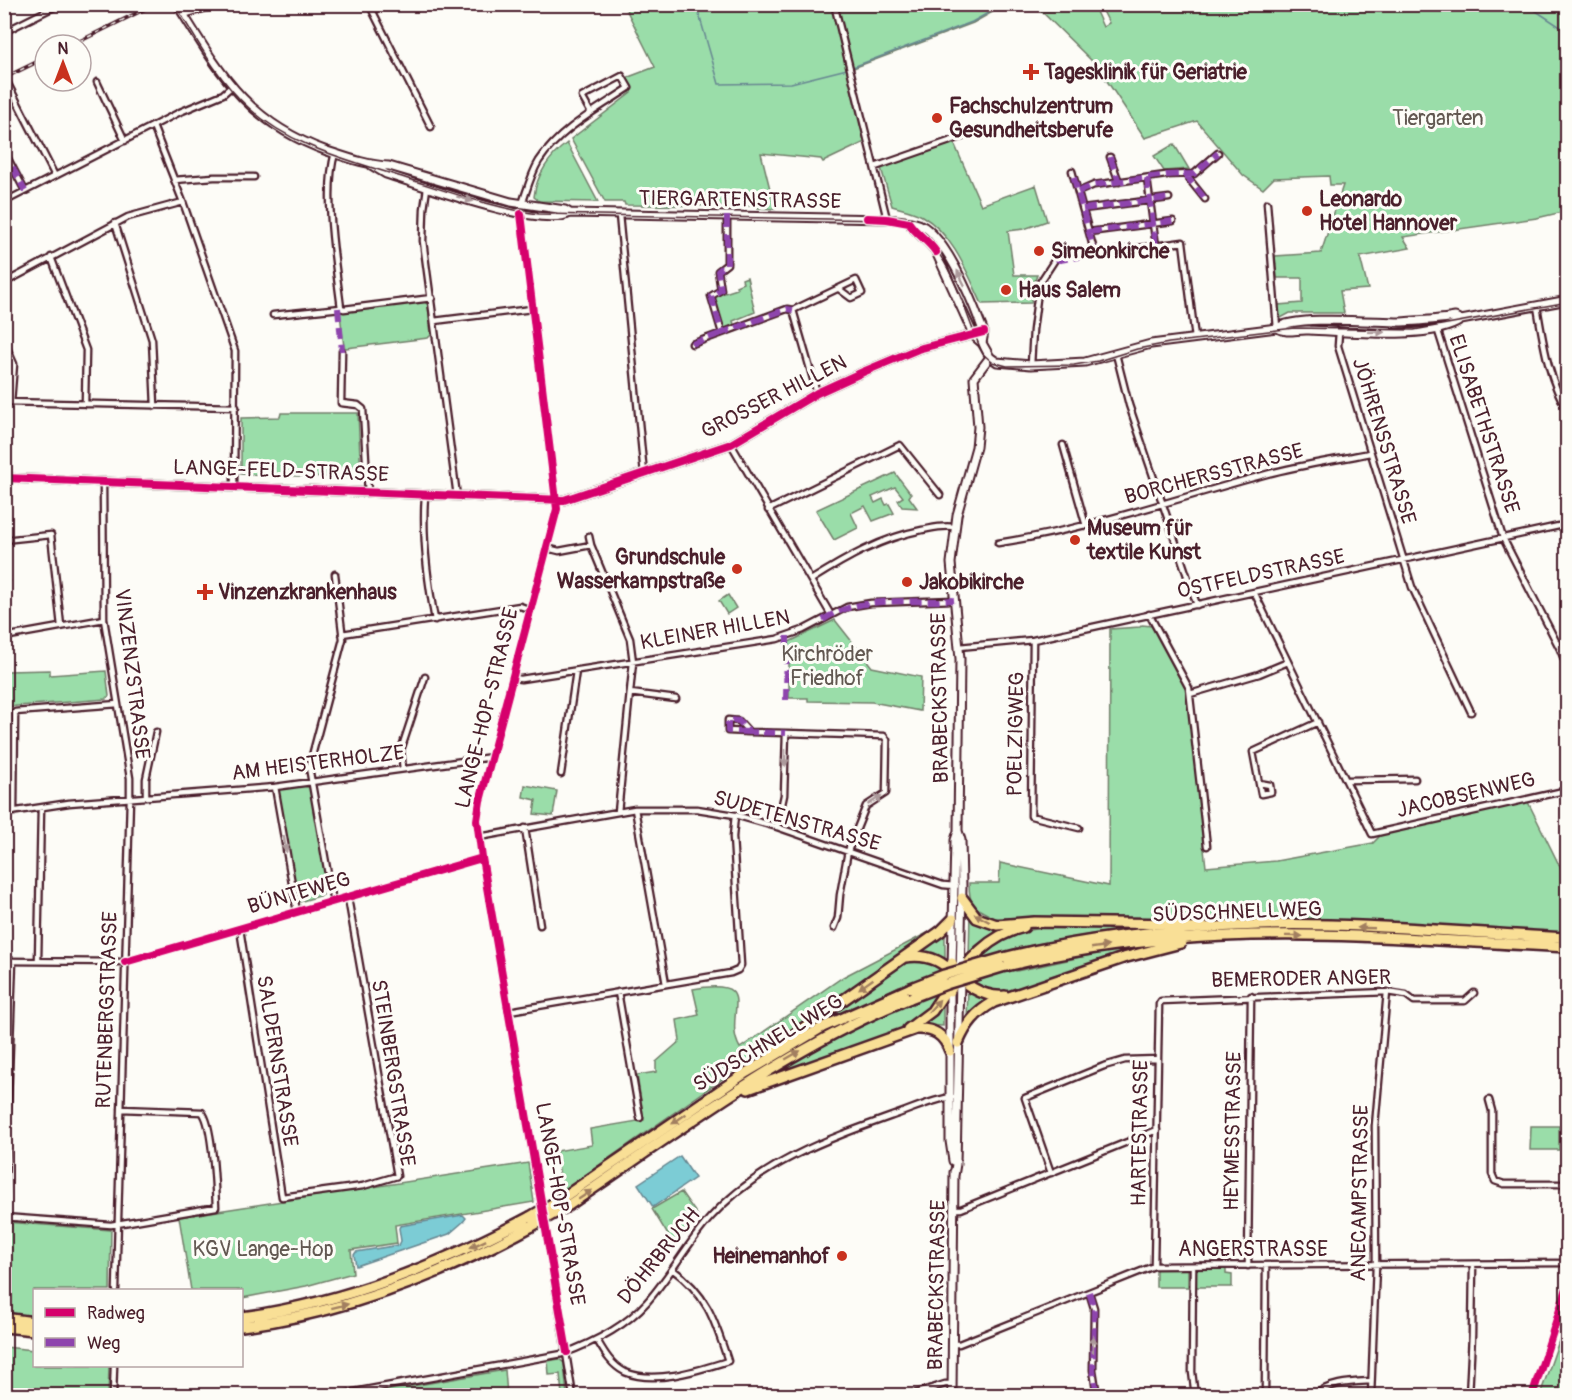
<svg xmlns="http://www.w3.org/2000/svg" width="1572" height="1400" viewBox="0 0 1572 1400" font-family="Pangolin,sans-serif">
<rect width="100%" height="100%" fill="#fdfcf7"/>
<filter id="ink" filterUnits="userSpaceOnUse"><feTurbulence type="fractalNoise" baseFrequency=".0167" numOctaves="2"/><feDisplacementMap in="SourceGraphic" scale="12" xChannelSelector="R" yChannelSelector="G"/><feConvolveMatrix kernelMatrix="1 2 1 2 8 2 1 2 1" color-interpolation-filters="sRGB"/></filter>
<g filter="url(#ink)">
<path fill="#9adda9" stroke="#727e6a" stroke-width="1.5" d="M624,5H1005L973,23L848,70L865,142L823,162L821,159L761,153L775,209L758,208V206L625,205L624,202H605L571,139L631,93L626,78L655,67Z
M1035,5H1093L1103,27L1109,23L1100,5H1567V211L1537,218L1403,237L1410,248L1360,257L1368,289L1340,291L1344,313H1290L1279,319L1278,305L1302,303V278H1277L1275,256L1321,253L1343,185H1330L1329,176L1274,178L1263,189L1243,175L1197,121L1145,138L1097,66Z
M567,143L598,202L539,201L534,197C536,175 550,156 567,143Z
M954,143L981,205L1036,185L1047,221L1024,229L1008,231L1014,275H1037L1032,289L1031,303L982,304C968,274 953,234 922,216C913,211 902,209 892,206L881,168Z
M1174,144L1189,169L1164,171L1154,156Z
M747,277L755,312L733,321L735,328H723L714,302L715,296L737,289L736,286L743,283L742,279Z
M425,302L428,305L431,335L428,338L346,348L344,347L340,314L341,312Z
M281,413H358L361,478L241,474V418L280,417Z
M895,473L911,494L909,497L917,508L902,507L898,500L903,497L895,487L872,497L875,503L883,499L886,505L889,504L894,513L873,521L865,506L851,513L858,528L834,540L816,510Z
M728,595L736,608L727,614L719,601Z
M835,620L872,667L921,677L920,711L872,702L808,701V698H789V642Z
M1142,625L1152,626L1186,687L1206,867L1276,861L1373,843L1381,835L1528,802L1567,881V933L1285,918H995C974,907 969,907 969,883H999L1000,863L1109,886L1110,629L1140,627Z
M50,670V675L106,671L109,696L106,699L5,707L7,671Z
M311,785L325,876L320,878L323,895L299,902L298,893H296L277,788Z
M525,785L557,791L553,816L534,814L536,800L523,797Z
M970,912L1012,927L969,958Z
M1156,926L1093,934L1015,948L1017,958L1013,960L1016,971L1118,949L1140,946L1025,987L1003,993L991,992L970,980L971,966L983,953L996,943L1019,932L1042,928Z
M945,932V961L915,953Z
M927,933L928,935L562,1191L556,1151L592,1145L590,1129L644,1120L637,1075L656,1072V1062L680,1041L677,1020L699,1015L693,989C764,977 721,1016 740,1048L843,977Z
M910,960C921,961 944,959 943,975C942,981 943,988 941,993C922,1030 870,1042 835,1053C812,1061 789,1069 765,1077L816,1048L908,1004L899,986L792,1040Z
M968,986L995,999L967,1020Z
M943,1001V1026L920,1025Z
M1531,1126H1559V1150H1530Z
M528,1163L534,1202L395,1225L397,1243L351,1250L353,1273L306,1286L242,1298V1290H191L179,1217Z
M681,1192L698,1216L674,1245L652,1209Z
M5,1222L111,1230L110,1290H34V1317L4,1313Z
M1196,1268L1226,1269V1274L1232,1275V1287H1196Z
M1156,1269H1188V1287H1156Z
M1567,1318V1395H1540Z
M4,1347L34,1350V1366H109L108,1395H5Z
M559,1359L564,1363L567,1395H562L560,1374L549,1375L548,1361Z
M505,1370L507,1395H360Z"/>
<path fill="#7bccd5" stroke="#678791" stroke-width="1.5" d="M680,1156L695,1178L653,1207L638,1184Z
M463,1215L466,1218L463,1222L449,1234L356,1266L354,1255L356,1252L399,1245L401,1241L399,1228L400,1226Z"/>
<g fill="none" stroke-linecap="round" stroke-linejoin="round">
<path stroke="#678791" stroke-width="1.5" d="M696,4L719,84L791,83L847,69
M1522,4L1530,7L1568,32
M853,67L972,22L1004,4"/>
<g stroke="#4a1f2b" stroke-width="9">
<path id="street" d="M369,4L431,127
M834,4L887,219
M183,15L220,4
M4,32L60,4
M4,76L55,176
M97,82L125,141
M153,126L183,202L235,351L234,487
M4,151L25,191
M335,153C323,193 336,266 341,308
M1110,157L1119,182
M875,167L967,135
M1072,171L1095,254L1183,242L1195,338
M1185,174L1205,199
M1147,178L1156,246
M174,180L214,177H254
M427,188L424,209L423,241L457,496
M1078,192L1094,185L1166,175L1194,174L1218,153
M4,202L180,112L223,94L231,87
M1267,203L1277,328
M522,204C527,190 531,174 539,161C560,129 598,109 629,88L622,76L582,97L591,113
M1083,209L1169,198
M521,214L557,509L480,801L477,820L482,858L542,1210
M619,215L644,474
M727,216V264L718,271L721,290L711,296L722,333L787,309L793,310
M115,223L152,340L155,406
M1089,232L1173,221
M51,257L86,350L85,404
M4,283L128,217L183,202
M1537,306C1543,341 1548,380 1568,411
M273,315L341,308L344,309L432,298
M434,321L532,309
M1437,328L1503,538L1560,649L1568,669
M1339,332L1338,346L1412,587L1471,712
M4,341L14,364L11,402
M692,344L722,333
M342,351L341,403L358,405L363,409L368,493
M1116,354L1129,405L1197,605
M1031,365L1033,330L1039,284L1056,258
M817,393L793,310L856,280L862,293L851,298L839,289
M4,402L236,407
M731,444L831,615
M1063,445L1086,526
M103,482L104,619L130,778V798L116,1290
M425,495C422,537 427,578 435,620
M768,510L900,445L940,495
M589,536L591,545
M4,540L51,535L61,626
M998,543C1090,529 1177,498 1267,474C1300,465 1336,460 1370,453
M547,548L559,551L591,545L630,639L633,662L618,812
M4,561L8,631
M811,580C846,558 881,538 922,530C933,528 943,525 954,527
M1254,592L1372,834L1568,790
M1149,614L1189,688L1207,846
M342,634L520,606L531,610
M4,637L104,619
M1033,640L1031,816L1079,828
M959,647L1033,640L1568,524
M513,678L521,679L777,639L803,630L847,607L871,603L954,600
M630,693L676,699
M1190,694L1259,674L1288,662
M749,732L728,731V720L739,721L749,732L786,733
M403,769L401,750L425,677
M561,774L576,671
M1347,780L1415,779
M1259,783L1270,785L1271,792L1261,794L1253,752L1318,722
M275,787L297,912
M146,797V779L156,732
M635,809L666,984
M14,812L15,712L118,704
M4,813L69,803L275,787L492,757
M777,827L784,795L786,733L884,736L887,740L886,793L866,806L848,851L840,895L838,918L834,928
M525,828L540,925
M479,837L635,809H697L735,815L777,827L943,885L956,886
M333,902L309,767L343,639L335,574
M240,929L282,1197L363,1186L397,1176L348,898
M4,961L125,962L482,858
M38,961L41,808
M618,992L640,1118
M509,1011L731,973L738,970L741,965L733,837L735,815
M1489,1100L1492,1111V1174L1495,1181L1504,1184H1568
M1051,1173L1025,1098L1104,1066L1125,1060L1158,1059
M954,1209H961L1157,1130
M4,1211L13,961
M4,1217L111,1225L216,1207C215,1187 213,1124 202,1112L121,1109
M544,1218L573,1396
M1154,1266L1159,1004L1161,1001L1387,992L1406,995L1414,1001H1465L1474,993
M1193,1266L1192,1372L1195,1396
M1248,1266L1251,996
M1089,1292L1094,1308L1093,1370L1097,1396
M597,1340C604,1352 611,1365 625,1372C655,1385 699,1370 728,1361C715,1321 707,1294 672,1269
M953,1344H959L1154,1266L1568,1263
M113,1396L114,1366
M332,1396L562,1354C593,1343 624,1328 647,1302C670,1276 687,1244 710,1218C758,1164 825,1140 892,1116C911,1110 932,1099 953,1097
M908,1396L945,1384H952
M1265,1396L1266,1266
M1314,1396C1329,1382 1352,1382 1371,1381
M1371,1396L1376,1265L1375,1126L1387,992
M1469,1396L1472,1335L1473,1264"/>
</g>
<g stroke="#4a1f2b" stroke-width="11">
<path id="secondary" d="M177,4C220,73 246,122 327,151C348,158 367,165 389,166L511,202L565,210L570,213
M371,165L386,174C421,185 542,230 570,213L887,219C897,220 907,221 915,223C943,228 972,301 981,325L984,332L982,343
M909,223C916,234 928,240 936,252L974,336L982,343L990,357L997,362L1031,365L1085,362L1151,344L1277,328C1294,315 1374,322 1400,322C1418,321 1437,320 1455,317L1461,320
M1277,328C1287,334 1297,329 1309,330C1345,331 1433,341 1461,320L1568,300
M4,478L564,500L731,444L817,393L863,372L918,349L984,332
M952,966L955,840L958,831
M950,989V1141L953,1161
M954,1176L956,1164L962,886L961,840L958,831L960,659L951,563L957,515L976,447L978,427L974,378L990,357
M952,1396L954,1172"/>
</g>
<g stroke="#4a1f2b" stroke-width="14">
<path id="highway" d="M962,898L977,918L997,925L1034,922L1186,924
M905,957C924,954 941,959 954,974
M1003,958C1087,937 1172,928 1259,925C1360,922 1466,933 1568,938
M952,963C957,984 985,998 1005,996
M1002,967C1059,953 1117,943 1176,939C1306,928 1438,941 1568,947
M950,991C965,961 990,935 1024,927
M908,1029L932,1011L950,984
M958,1043C966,1024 976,1012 994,1002L1123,958L1181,943
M771,1051L941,931L953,919
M748,1089L916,1029C934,1028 944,1035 950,1051
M561,1199L744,1074L823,1027L911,988
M566,1207C679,1131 783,1050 910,998
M242,1317C344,1303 439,1265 530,1217
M4,1318L34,1322
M242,1326C344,1313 442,1275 532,1226
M4,1327L34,1330"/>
</g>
<use href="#street" stroke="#fdfcf7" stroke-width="4.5"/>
<use href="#secondary" stroke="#fdfcf7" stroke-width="7"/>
<use href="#highway" stroke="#f9df96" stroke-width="9"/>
<path stroke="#4a1f2b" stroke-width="1.5" d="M175,4C197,41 217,79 249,108C292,147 349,160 402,177C447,191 492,208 539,214L887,220C948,226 961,308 983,354L992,362L1007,366L1074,365L1098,361L1137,349L1169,343L1294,328L1414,330L1568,302"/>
<g stroke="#4a1f2b" stroke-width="4">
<path id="rail" d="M72,45L155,4
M4,78L45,58"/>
</g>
<use href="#rail" stroke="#fdfcf7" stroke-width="1.5" stroke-dasharray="4.5" stroke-linecap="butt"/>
<g stroke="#4a1f2b" stroke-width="14" stroke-linecap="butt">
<path id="highway-bridge" d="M911,988L944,975L1003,958
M910,998L946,984L1002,967
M530,1217L561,1199
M532,1226L566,1207"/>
</g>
<use href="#highway-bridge" stroke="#f9df96" stroke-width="9"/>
<path stroke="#8e44ad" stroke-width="6" stroke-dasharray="12 6" stroke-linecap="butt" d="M4,151L25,191
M1110,157L1119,182
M1185,174L1205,199
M1147,178L1156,246
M1078,192L1094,185L1166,175L1194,174L1218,153
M1083,209L1169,198
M727,216V264L718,271L721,290L711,296L722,333L787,309L793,310
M1089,232L1173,221
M1056,258L1060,260L1095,254L1072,171
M338,308L342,351
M692,344L722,333
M4,561L8,631
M823,620C861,594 911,604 954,600
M786,700L787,636
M749,732L728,731V720L739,721L749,732L786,733
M1089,1292L1094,1308L1093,1370L1097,1396"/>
<g stroke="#fdfcf7" stroke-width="11">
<path id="cycleway" d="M521,214L557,509L480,801L477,820L482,858L567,1352
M867,218L887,219L909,223C916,234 928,240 936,252
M4,478L564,500L731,444L817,393L863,372L918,349L984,332
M125,962L482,858
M1532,1396L1568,1285"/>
</g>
<use href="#cycleway" stroke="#d6006c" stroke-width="8"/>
</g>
<defs><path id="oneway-solid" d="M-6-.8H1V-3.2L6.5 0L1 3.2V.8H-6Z" transform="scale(1.5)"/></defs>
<g fill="#ac999b">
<use href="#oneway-solid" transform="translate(465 199) rotate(17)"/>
<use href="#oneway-solid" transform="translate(961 278) rotate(-117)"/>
<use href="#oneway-solid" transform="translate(1376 332) rotate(1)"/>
<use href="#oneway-solid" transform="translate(785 758) rotate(90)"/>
<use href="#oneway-solid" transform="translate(875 800) rotate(-33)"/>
<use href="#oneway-solid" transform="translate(285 844) rotate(80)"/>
<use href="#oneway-solid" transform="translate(1093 1344) rotate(-89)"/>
</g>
<g fill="#a27f60">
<use href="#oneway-solid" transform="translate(982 918) rotate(-152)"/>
<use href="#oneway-solid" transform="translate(1366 928) rotate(-178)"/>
<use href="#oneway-solid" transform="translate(1294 936) rotate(1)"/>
<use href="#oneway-solid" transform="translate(1100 947) rotate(-8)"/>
<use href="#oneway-solid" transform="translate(866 984) rotate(145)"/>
<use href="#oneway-solid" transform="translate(934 1006) rotate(-49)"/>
<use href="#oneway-solid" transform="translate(793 1055) rotate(-30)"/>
<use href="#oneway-solid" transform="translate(679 1119) rotate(145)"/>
<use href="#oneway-solid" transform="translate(585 1195) rotate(-34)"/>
<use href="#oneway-solid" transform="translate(478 1244) rotate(155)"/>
<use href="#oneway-solid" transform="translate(340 1306) rotate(-14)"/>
</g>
</g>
<g fill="#c8321e" stroke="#fdfcf7" stroke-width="2">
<path d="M1028 63h6v6h6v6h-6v6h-6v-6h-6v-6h6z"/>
<circle cx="937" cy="118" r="6"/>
<circle cx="1307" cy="211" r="6"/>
<circle cx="1039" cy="251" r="6"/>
<circle cx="1006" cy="290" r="6"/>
<circle cx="1075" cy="540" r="6"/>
<circle cx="737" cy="569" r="6"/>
<circle cx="907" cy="582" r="6"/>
<path d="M202 583h6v6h6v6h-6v6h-6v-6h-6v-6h6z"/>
<circle cx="842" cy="1256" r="6"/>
</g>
<g text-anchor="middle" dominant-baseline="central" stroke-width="6" stroke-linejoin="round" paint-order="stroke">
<g font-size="21" font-weight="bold" fill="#4a1f2b" stroke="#fdfcf7" text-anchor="start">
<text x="1044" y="72">Tagesklinik für Geriatrie</text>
<text x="949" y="106">Fachschulzentrum<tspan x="949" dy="24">Gesundheitsberufe</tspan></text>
<text x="1319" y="199">Leonardo<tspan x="1319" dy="24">Hotel Hannover</tspan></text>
<text x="1051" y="251">Simeonkirche</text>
<text x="1018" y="290">Haus Salem</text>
<text x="1087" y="528">Museum für<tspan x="1087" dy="24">textile Kunst</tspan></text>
<text x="725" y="557" text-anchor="end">Grundschule<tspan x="725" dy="24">Wasserkampstraße</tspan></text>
<text x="919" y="582">Jakobikirche</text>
<text x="218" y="592">Vinzenzkrankenhaus</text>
<text x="830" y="1256" text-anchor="end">Heinemanhof</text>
</g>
<g font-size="21" fill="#625851" stroke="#fdfcf7">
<text x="1438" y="118">Tiergarten</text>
<text x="827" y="654">Kirchröder<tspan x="827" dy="24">Friedhof</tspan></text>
<text x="263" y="1249">KGV Lange-Hop</text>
</g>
<g font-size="21" fill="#4a1f2b" stroke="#fdfcf7">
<text transform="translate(740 200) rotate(1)">TIERGARTENSTRASSE</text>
<text transform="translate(774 397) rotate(-27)">GROSSER HILLEN</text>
<text transform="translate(1484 424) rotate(72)">ELISABETHSTRASSE</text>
<text transform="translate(1384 441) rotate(73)">JÖHRENSSTRASSE</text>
<text transform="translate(281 471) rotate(2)">LANGE-FELD-STRASSE</text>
<text transform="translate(1214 474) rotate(-15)">BORCHERSSTRASSE</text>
<text transform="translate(1261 574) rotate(-12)">OSTFELDSTRASSE</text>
<text transform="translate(715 630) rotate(-10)">KLEINER HILLEN</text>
<text transform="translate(132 674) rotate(83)">VINZENZSTRASSE</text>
<text transform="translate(940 698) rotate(-91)">BRABECKSTRASSE</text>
<text transform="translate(487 708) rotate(-76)">LANGE-HOP-STRASSE</text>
<text transform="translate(1016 734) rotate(-89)">POELZIGWEG</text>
<text transform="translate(318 763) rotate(-7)">AM HEISTERHOLZE</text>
<text transform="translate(1466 795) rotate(-13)">JACOBSENWEG</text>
<text transform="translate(797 821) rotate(16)">SUDETENSTRASSE</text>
<text transform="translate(299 893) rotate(-16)">BÜNTEWEG</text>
<text transform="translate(1237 912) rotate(-2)">SÜDSCHNELLWEG</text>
<text transform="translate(1301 979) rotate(-1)">BEMERODER ANGER</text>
<text transform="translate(107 1010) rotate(-88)">RUTENBERGSTRASSE</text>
<text transform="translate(768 1043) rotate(-31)">SÜDSCHNELLWEG</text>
<text transform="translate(277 1061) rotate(81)">SALDERNSTRASSE</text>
<text transform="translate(393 1073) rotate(81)">STEINBERGSTRASSE</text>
<text transform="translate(1233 1131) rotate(-89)">HEYMESSTRASSE</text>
<text transform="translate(1140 1133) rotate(-89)">HARTESTRASSE</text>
<text transform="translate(1360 1193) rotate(-89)">ANECAMPSTRASSE</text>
<text transform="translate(560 1204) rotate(80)">LANGE-HOP-STRASSE</text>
<text x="1253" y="1249">ANGERSTRASSE</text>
<text transform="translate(659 1256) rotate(-51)">DÖHRBRUCH</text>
<text transform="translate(937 1285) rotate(-89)">BRABECKSTRASSE</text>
</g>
</g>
<rect width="1572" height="1400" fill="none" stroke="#fdfcf7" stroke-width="24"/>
<rect x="12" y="12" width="1548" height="1376" fill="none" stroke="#4a1f2b" stroke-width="2" filter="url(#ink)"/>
<rect x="33" y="1289" width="210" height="78" fill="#fdfcf7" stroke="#b5a4a5" stroke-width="1.5"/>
<rect x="45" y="1308" width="30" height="9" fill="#d6006c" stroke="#b5a4a5" stroke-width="1.5"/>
<text x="87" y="1319" font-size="18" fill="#4a1f2b">Radweg</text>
<rect x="45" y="1338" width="30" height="9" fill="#8e44ad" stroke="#b5a4a5" stroke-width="1.5"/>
<text x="87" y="1349" font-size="18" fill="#4a1f2b">Weg</text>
<g transform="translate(63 63)"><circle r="28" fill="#fdfcf7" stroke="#b5a4a5" stroke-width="1.5"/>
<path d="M0-4.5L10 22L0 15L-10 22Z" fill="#c8321e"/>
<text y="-9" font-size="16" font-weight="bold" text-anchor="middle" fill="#4a1f2b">N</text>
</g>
</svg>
